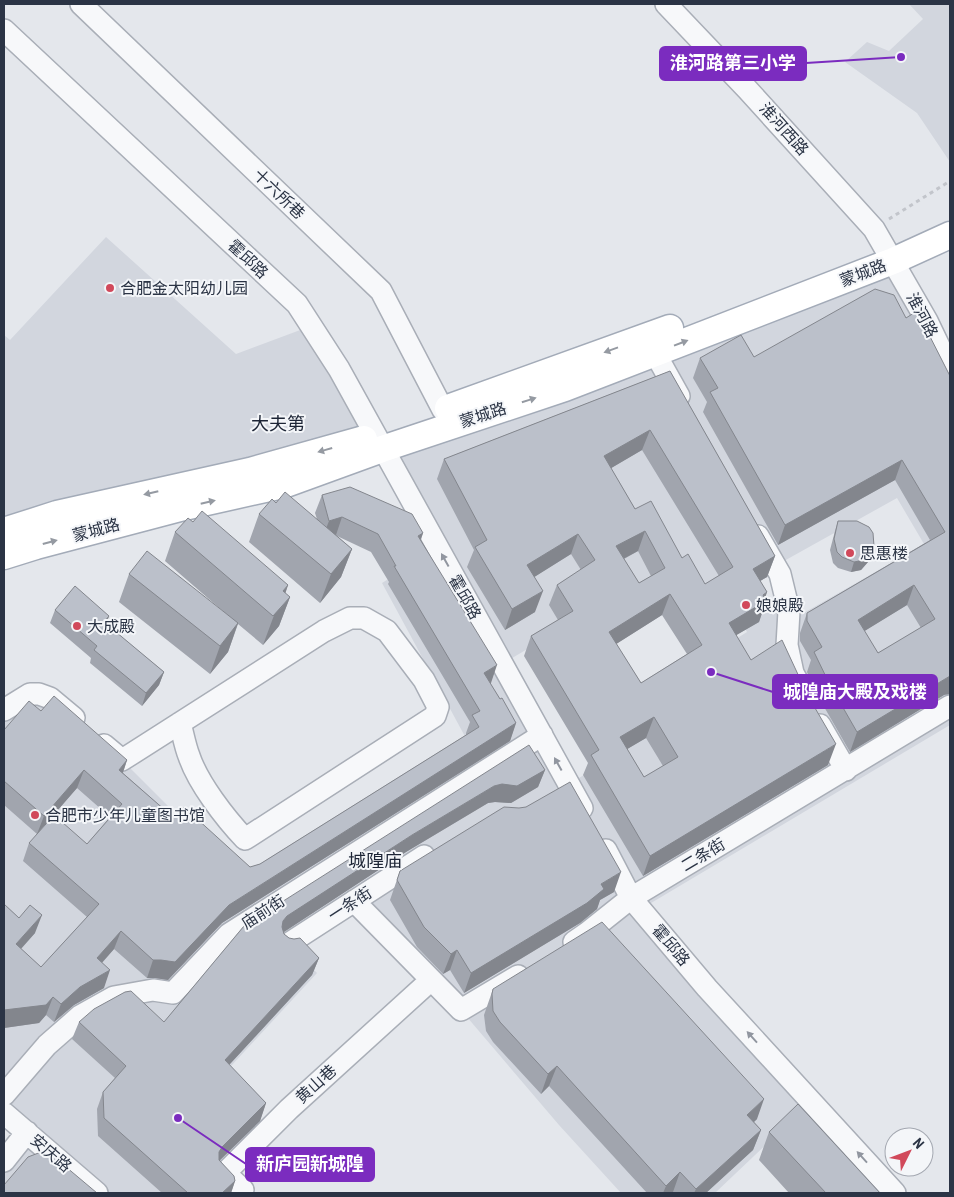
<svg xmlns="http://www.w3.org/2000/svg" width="954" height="1197" viewBox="0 0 954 1197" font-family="'Roboto Condensed','Noto Sans SC',sans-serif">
<rect width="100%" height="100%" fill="#e4e7ec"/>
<path fill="#d2d6de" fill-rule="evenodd" d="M909,4H950V162L917,113L845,62L867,42L889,51L923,19Z
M106,237L236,354L311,326L376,435L4,531V335L10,340Z
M893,261L950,369V725L641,909L811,1102L715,1193H621L559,1125L461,1010L354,901L288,944L317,973L220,1078L267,1128L218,1174L234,1193H4V1161L27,1132L4,1113V710L30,694L122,760L174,812L248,876L468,742L382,583L438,548L382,449ZM897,498L924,544L788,622L776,603L742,623L747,632L728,644L748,676L569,784L502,664L561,629L746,589L778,571L775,566Z"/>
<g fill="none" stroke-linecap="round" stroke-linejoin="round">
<g stroke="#a9aeb7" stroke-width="24">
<path id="minor" d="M81,4L381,291L443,410
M666,4L747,89L874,229L927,321L950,369
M4,30L297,304L339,369L582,808
M655,353L679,396
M758,536L780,574L789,611L787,645L793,673L798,682
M4,710L30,694H39L50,698L74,718
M820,725L846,770
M104,745L122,760L324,631L350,618H364L387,631L424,680L438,707L435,716L245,839C225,818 198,783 189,756C185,746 183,734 180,723
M606,850L631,898L707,988L895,1193
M354,901L461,1010L518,976
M574,942L587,933L631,898L950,706
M288,944L424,856
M4,1095L47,1045L80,1016L114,997L153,990L173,993L229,934L542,735
M4,1113L97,1193
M4,1161L27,1132
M240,1193L243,1190L225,1173L289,1109L431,980"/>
</g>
<g stroke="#a3abb8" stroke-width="29">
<path id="major" d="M448,408L670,328
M4,531L57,514L250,471L364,439
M4,556L36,546L184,507L283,485L382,449L565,388L893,261L950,235"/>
</g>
<path stroke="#c2c5cb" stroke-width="3" stroke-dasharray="4 4" stroke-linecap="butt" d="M889,219L950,181"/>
<use href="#minor" stroke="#f7f8fa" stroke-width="21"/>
<use href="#major" stroke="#fff" stroke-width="26"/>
</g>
<path fill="#a1a5ae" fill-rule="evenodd" d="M906,318L950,376L944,695L850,752L823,705L807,672L811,660L800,641V633L807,613L930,540L895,480L778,545L703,412L707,402L693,378L700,358L754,357ZM907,605L921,628L878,653L864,631Z
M670,371L775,556L767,577L760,581L767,592L765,598L766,601L759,622L736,635L751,660L828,765L643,876L583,775L588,763L524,656L531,636L558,620L549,605L557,585L581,570L571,554L534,577L535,612L505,630L467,567L474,550L437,479L444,459ZM642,450L719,576L705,584L682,558L635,509L611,468ZM638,551L651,576L639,583L624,559ZM662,615L687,654L641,683L616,644ZM646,738L663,766L644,777L627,749Z
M322,495L423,533L421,540L491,683H490L500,699L516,723L510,741L222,923L168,980L155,978H147L114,949L102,963L104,988L74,1005L54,1022L46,1015L39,1023L4,1028V904L35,933L21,949L41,967L87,917L23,861L29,843L87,844L110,817L77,788L37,834L4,805V730L41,711L127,760L123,773L174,818L250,867L260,864L466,735V733L470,722L388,584L389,582L371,552L337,536L352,549L341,577L320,603L249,542L259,514L276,503L317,519L315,513Z
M838,521L868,562L861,570L851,572L838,568L833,563L830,550L835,531Z
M193,522L288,585L285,594L290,597L279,626L263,645L238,624L228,652L210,674L119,602L129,574L232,619L165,561L175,532Z
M55,610L109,616L106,624L164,672L159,685L142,706L90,663L91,658L50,623Z
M545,770L538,787L511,803L495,802L488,803L406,852L283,932L284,934L289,938L319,958L312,975L229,1065L266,1103L260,1121L220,1160L235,1181L231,1193H162L98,1136L97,1109L103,1092L115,1078L72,1039L79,1022H164L244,926Z
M400,871L614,892L600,900L597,909L580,923L464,993L450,970L443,974L417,947L390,900Z
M493,989L757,1119L754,1122L761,1130L753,1150L706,1193H674L673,1192L672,1193H647L549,1086L541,1094L493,1042L486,1031L484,1015Z
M769,1132L880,1193H789L759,1160Z"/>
<path fill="#83868d" d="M650,430L642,450L596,477L604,456Z
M902,460L895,480L778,545L785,525Z
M342,517L336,535L322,539L329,521Z
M645,531L638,551L608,567L616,546Z
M423,533L416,551L418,536Z
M578,534L571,554L520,586L527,565Z
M874,546L868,562L861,570L851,572L854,562Z
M352,549L341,577L320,603L331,574Z
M775,556L767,577L746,589L753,569Z
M288,585L280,609L290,597L279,626L263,645L283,591Z
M914,585L907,605L850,640L858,620Z
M543,591L535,612L505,630L512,609Z
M767,592L763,603L766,601L759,622L721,644L729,623L763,595Z
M670,594L662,615L602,653L609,632Z
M109,616L104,629V622Z
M238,623L228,652L210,674L220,646Z
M497,665L491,683L477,691L484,673Z
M164,672L159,685L142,706L146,693Z
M950,676V694L944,695L850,752L857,732Z
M654,717L646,738L612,758L620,737Z
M516,723L510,741L222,923L168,980L155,978H147L153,960L229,905Z
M836,744L828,765L643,876L650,856Z
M127,760L121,778L119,770Z
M84,770L77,788L37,834L44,816Z
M545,770L538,787L511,803L495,802L488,803L406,852L281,934L277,938L283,921L287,916L412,835L494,786Z
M621,872L614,892L600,900L597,909L580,923L464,993L471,973L601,884Z
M42,915L35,933L9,962L16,944Z
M121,931L114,949L90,976L97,958Z
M457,950L450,970L443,974L451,954Z
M319,958L312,975L218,1077L225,1060Z
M110,970L104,988L74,1005L54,1022L61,1004L80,987Z
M53,997L46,1015L39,1023L4,1028V1010Z
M557,1066L549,1086L541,1094L548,1074Z
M764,1099L757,1119L740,1135L747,1115Z
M266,1103L260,1121L216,1164L219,1152L222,1147Z
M761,1130L753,1150L706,1193H694L696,1189Z
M680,1172L673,1192L672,1193H663L666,1186Z
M235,1181L231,1193H222Z"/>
<path fill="#bbc0ca" stroke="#83868d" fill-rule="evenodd" d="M875,289L894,295L906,318L917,311L950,376V676L857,732L830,685L814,652L822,647L807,621V613L945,532L902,460L785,525L710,392L718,388L700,358L741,335L754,357ZM914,585L935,619L878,653L858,620Z
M670,371L775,556L753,569L767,592L763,595L766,601L729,623L751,660L782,640L808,696L836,744L650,856L591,755L599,750L531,636L573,611L557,585L595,560L578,534L527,565L543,591L512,609L475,547L487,540L444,459ZM650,430L733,567L705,584L688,554L682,558L651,501L635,509L604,456ZM645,531L665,568L639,583L616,546ZM670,594L702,645L641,683L609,632ZM654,717L678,757L644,777L620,737Z
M350,487L412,514L423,533L418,536L497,665L484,673L500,699L502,698L516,723L229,905L175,962L161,960H153L121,931L97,958L110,970L80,987L61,1004L53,997L46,1005L4,1010V904L19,918L30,905L42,915L16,944L41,967L99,904L29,843L54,815L87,844L122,804L84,770L44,816L4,781V730L29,701L41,711L54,696L127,760L119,770L174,818L184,807L250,867L260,864L479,727L472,715L480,711L394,566H396L378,534L342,517L329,521L322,495Z
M285,492L352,549L331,574L259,514L272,499L276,503Z
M202,511L288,585L283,591L290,597L273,616L175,532L188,518L193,522Z
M838,521H857L869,527L873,533L874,546L871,552L864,560L854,562L842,557L837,552L834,539Z
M147,551L238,623L220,646L129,574Z
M75,586L109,616L104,622L164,672L146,693L94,650L97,646L55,610Z
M529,745L545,770L517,786L502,784L494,786L412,835L287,916L283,921L282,927L284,934L289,938L294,939L300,938L319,958L225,1060L266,1103L222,1147L219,1152V1160L234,1176L235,1181L222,1193H188L104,1118L103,1092L126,1066L79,1022L94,1009L125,992L131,991L164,1022L244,926Z
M570,782L621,872L601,884L604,889L587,903L471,973L457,950L451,954L424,927L397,880L400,871L504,807L519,808L526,807Z
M602,922L764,1099L747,1115L761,1130L696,1189L680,1172L666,1186L557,1066L548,1074L500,1022L493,1011L492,994L493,989Z
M798,1104L880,1193H826L769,1132Z
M41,1152L53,1156L97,1193H4V1185L28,1157Z"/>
<defs><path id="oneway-solid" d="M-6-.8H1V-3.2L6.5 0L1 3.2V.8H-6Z" transform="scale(1.25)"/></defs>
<g fill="#959aa2">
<use href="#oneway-solid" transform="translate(681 343) rotate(-21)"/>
<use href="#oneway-solid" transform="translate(611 350) rotate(160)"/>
<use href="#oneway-solid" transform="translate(529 400) rotate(-18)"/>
<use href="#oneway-solid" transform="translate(325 450) rotate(164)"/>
<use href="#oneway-solid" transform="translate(151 493) rotate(167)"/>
<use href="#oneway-solid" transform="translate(208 502) rotate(-13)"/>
<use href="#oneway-solid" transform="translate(50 542) rotate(-15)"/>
</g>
<g fill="#9196a0">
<use href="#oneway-solid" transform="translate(445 560) rotate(-119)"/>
<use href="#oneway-solid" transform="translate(558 764) rotate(-119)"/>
<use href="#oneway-solid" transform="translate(752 1037) rotate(-132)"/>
<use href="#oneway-solid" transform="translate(862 1157) rotate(-132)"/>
</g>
<g fill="#d1495b" stroke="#f4f6f9" stroke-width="2">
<circle cx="110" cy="288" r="5"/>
<circle cx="850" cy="553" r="5"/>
<circle cx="746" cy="605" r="5"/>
<circle cx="77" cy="626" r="5"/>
<circle cx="35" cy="815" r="5"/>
</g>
<g text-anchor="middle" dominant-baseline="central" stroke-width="4" stroke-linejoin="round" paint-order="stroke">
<g font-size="16" fill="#2b3445" stroke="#f4f6f9">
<text transform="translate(784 129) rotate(48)">淮河西路</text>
<text transform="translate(279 194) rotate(44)">十六所巷</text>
<text transform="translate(248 259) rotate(43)">霍邱路</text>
<text transform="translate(863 273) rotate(-21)">蒙城路</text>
<text transform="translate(922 315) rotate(62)">淮河路</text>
<text transform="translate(483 415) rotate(-18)">蒙城路</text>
<text transform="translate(96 530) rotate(-15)">蒙城路</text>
<text transform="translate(465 597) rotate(61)">霍邱路</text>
<text transform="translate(703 855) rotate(-31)">二条街</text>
<text transform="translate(350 904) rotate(-33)">一条街</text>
<text transform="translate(263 912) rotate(-33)">庙前街</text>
<text transform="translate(671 945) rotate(50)">霍邱路</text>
<text transform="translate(316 1084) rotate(-42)">黄山巷</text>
<text transform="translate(51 1153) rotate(41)">安庆路</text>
</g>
<g font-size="16" fill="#2b3445" stroke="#f4f6f9" text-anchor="start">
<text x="120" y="288">合肥金太阳幼儿园</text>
<text x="860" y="553">思惠楼</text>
<text x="756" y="605">娘娘殿</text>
<text x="87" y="626">大成殿</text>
<text x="45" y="815">合肥市少年儿童图书馆</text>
</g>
<g font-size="18" fill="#1d2536" stroke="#f4f6f9">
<text x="278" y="423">大夫第</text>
<text x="375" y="860">城隍庙</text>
</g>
</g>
<path fill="none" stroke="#7b2cbf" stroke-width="2" d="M901 57L806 63M711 672L773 692M178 1118L246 1164"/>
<g fill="#7b2cbf" stroke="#f4f6f9" stroke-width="2">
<circle cx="901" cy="57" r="5"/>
<circle cx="711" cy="672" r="5"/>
<circle cx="178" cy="1118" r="5"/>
</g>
<g fill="#7b2cbf" stroke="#7b2cbf" stroke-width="2">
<rect x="660" y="47" width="146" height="33" rx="5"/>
<rect x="773" y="675" width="164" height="33" rx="5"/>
<rect x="246" y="1148" width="128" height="33" rx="5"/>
</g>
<g font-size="18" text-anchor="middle" font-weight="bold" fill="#fff">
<text x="733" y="69">淮河路第三小学</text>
<text x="855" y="698">城隍庙大殿及戏楼</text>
<text x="310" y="1170">新庐园新城隍</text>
</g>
<rect width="954" height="1197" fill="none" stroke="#2b3445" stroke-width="10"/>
<g transform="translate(909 1152) rotate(48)"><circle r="24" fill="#f4f6f9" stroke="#a4a8b1"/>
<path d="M0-4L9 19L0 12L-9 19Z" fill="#d1495b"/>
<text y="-8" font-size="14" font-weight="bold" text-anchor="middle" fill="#2b3445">N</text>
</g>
</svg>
